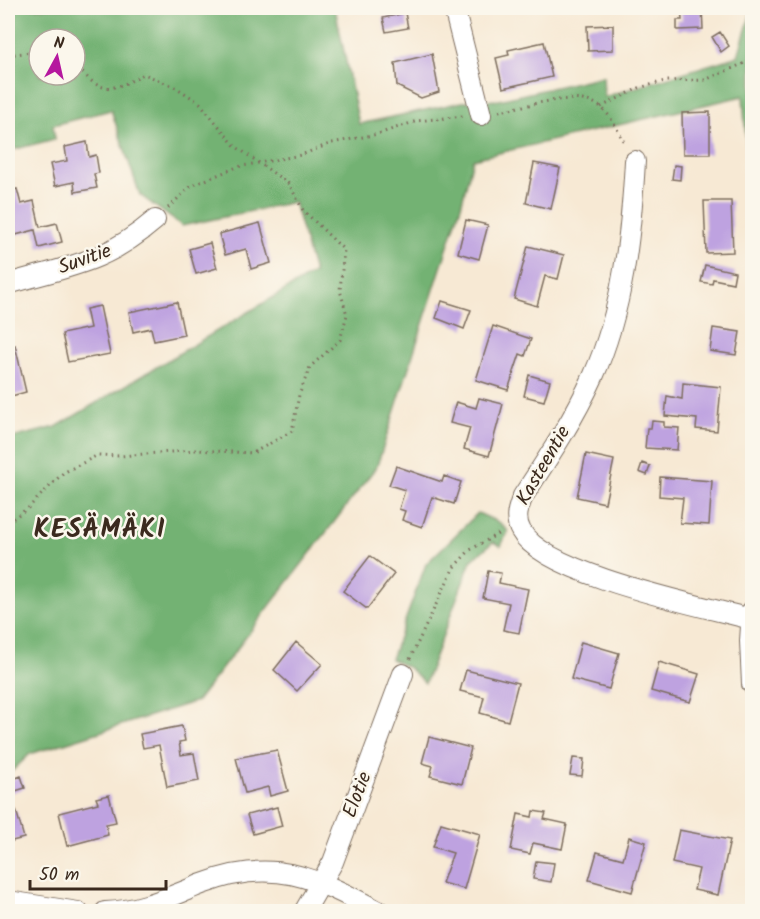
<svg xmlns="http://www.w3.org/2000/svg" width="760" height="919" viewBox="0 0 760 919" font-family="Kalam,sans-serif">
<rect width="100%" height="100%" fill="#fbf7ec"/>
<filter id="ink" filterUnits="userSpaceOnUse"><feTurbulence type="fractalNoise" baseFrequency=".0167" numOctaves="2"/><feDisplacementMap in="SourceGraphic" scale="12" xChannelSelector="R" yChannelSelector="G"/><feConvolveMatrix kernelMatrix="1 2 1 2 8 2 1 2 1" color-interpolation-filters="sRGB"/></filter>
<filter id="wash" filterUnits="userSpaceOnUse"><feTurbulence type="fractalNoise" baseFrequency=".008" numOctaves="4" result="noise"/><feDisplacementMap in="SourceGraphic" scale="24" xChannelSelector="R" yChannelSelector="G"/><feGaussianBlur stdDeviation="1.35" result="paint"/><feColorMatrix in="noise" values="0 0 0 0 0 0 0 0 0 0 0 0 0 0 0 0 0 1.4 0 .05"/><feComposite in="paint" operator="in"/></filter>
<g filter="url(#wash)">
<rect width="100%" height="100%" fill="#f7e9d4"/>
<path fill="#73b273" stroke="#576e48" stroke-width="1.5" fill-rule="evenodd" d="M8,8H335L359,124L462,102L499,100L603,76L604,97L738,56L752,10V182L749,184L743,96L473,159L461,206L377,466L197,701L30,754L8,775V439L56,427L314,273L294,202L182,226L140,195L111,110L53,125L55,139L8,151ZM39,39H75V75H39Z
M478,513L500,523L508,531L501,546L493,542L471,561L425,683L409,668L391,659L426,564Z"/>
<g id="blocks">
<path fill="#bea2e0" d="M681,8H702L703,29L677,30V20H682Z
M405,13L408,28L386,32L383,18Z
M613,25V50L588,51L587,26Z
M720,32L729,46L721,52L712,37Z
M544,42L552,77L503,88L496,58L509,55L508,50Z
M432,54L439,92L421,98L397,86L395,63Z
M710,112V154H683L682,113Z
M87,142L89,157L96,155L99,173L94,174L97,188L75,192L74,182L55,186L50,164L67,161L65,147Z
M534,163L560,168L551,209L526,203Z
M674,165L681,166L680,180L672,179Z
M17,189L21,204L34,201L40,227L57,223L62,242L39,248L35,230L8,237V191Z
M704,201H731L733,252L706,253Z
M466,220L488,225L479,259L458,253Z
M260,223L271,263L251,269L246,249L225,255L219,234Z
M210,243L217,268L196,274L189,249Z
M528,246L564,255L558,279L545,276L537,306L514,299Z
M705,265L735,272L733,283L713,279L712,284L701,282Z
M442,301L471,310L464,329L436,318Z
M177,302L184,335L154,341L151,328L133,332L129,312Z
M100,306L110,354L68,362L62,334L90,328L86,309Z
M493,326L531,339L525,356L520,354L508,390L476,380Z
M713,328L740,332L736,355L710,351Z
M15,345L26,392L8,397V347Z
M529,375L550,381L544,401L524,396Z
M683,383L721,387L717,431L696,429L697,419L665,416L667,396L682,399Z
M479,398L503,404L489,456L464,449L470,428L450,423L456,402L476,408Z
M652,421L664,422V427L679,428L677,450L645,448L647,428H651Z
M586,454L614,460L605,503L577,497Z
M642,463L650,466L647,475L639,472Z
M396,466L442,482L444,476L461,482L454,504L432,497L422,527L402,520L405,511L399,509L405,490L389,485Z
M660,477L712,481L709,525L680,523L683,498L659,496Z
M370,556L394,574L367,609L343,591Z
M488,571L501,573L499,583L528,589L519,633L503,630L509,603L483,598Z
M296,642L322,664L297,691L274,670Z
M581,642L619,653L609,689L571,679Z
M659,662L699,674L690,702L651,691Z
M466,670L518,683L508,721L480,713L484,697L460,691Z
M182,726L185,741L179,742L181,755L194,753L199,781L167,787L159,745L143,748L140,734Z
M429,737L471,748L462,784L430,776L433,766L422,763Z
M277,750L288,791L270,796L268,787L245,793L236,758Z
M573,758L584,759L582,776L570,775Z
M21,776L25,788L9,793L8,781Z
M109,795L116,822L106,824L108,835L67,846L59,813L98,803L96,798Z
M277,807L282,826L253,834L247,815Z
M16,810L24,838L8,842V812Z
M533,811L546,813L544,819L567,824L562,849L533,843L530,854L511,850L518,814L532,817Z
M441,823L480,834L464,889L442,883L453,853L433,847Z
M679,830L730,840L718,895L694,890L699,869L672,863Z
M629,837L646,842L632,892L589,880L597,852L623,859Z
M536,861L554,863L551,882L533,879Z"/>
</g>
</g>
<g filter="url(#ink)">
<use href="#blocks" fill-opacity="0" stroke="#7d6d5e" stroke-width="1.5"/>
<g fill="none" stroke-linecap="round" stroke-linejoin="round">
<g stroke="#7d6d5e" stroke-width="22">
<path id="minor" d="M454,8L481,115
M635,161C631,234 623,310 593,377C574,419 548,458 523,496C518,508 514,519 521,531C544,574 702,606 751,619
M8,284C69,266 105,263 155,220
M752,611L750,641L752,684
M8,901L78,912
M105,912C140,911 169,897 202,884C274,856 315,878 380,912
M304,912L333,862L403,674"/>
</g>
<path stroke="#7d6d5e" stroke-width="3" stroke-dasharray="1.5 4.5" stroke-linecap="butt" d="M8,55L39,51
M752,55V103
M601,107L639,88L665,81L705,80L752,60
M499,111C525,107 582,88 603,109C613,119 619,133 625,144
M168,208L191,186L237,167L301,155L332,143L378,134L417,121L463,116
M8,522L28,508L63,473L98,455L120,456L196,450L253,453L292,431L299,395L310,367L340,340L347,315L340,290L344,250L303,210L289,184L235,146L200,103L177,88L144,74C129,82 110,94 94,83C87,78 82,71 75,67
M410,659L454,567L470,550L501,532"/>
<use href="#minor" stroke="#fff" stroke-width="20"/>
</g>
</g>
<g text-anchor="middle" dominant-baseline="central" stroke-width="5" stroke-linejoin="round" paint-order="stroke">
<g font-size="20" fill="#3b2a1e" stroke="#fbf7ec">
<text transform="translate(85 260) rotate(-20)">Suvitie</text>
<text transform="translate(544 466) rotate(-60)">Kasteentie</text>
<text transform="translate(358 795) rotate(-69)">Elotie</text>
</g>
<g font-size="26" font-weight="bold" letter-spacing="1.5" fill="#3b2a1e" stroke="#fbf7ec">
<text x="100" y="530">KESÄMÄKI</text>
</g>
</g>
<rect width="760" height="919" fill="none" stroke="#fbf7ec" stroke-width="30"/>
<g transform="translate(57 57) rotate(8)"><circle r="28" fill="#fbf7ec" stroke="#aea59a" stroke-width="1.5"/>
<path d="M0-4.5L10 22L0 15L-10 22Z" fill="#b5179e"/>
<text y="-9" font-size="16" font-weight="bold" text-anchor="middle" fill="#3b2a1e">N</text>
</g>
<path d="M30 880v9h136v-9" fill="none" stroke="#3b2a1e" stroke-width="3"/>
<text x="39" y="880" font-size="18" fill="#3b2a1e" stroke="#fbf7ec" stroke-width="4.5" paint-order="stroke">50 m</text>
</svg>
